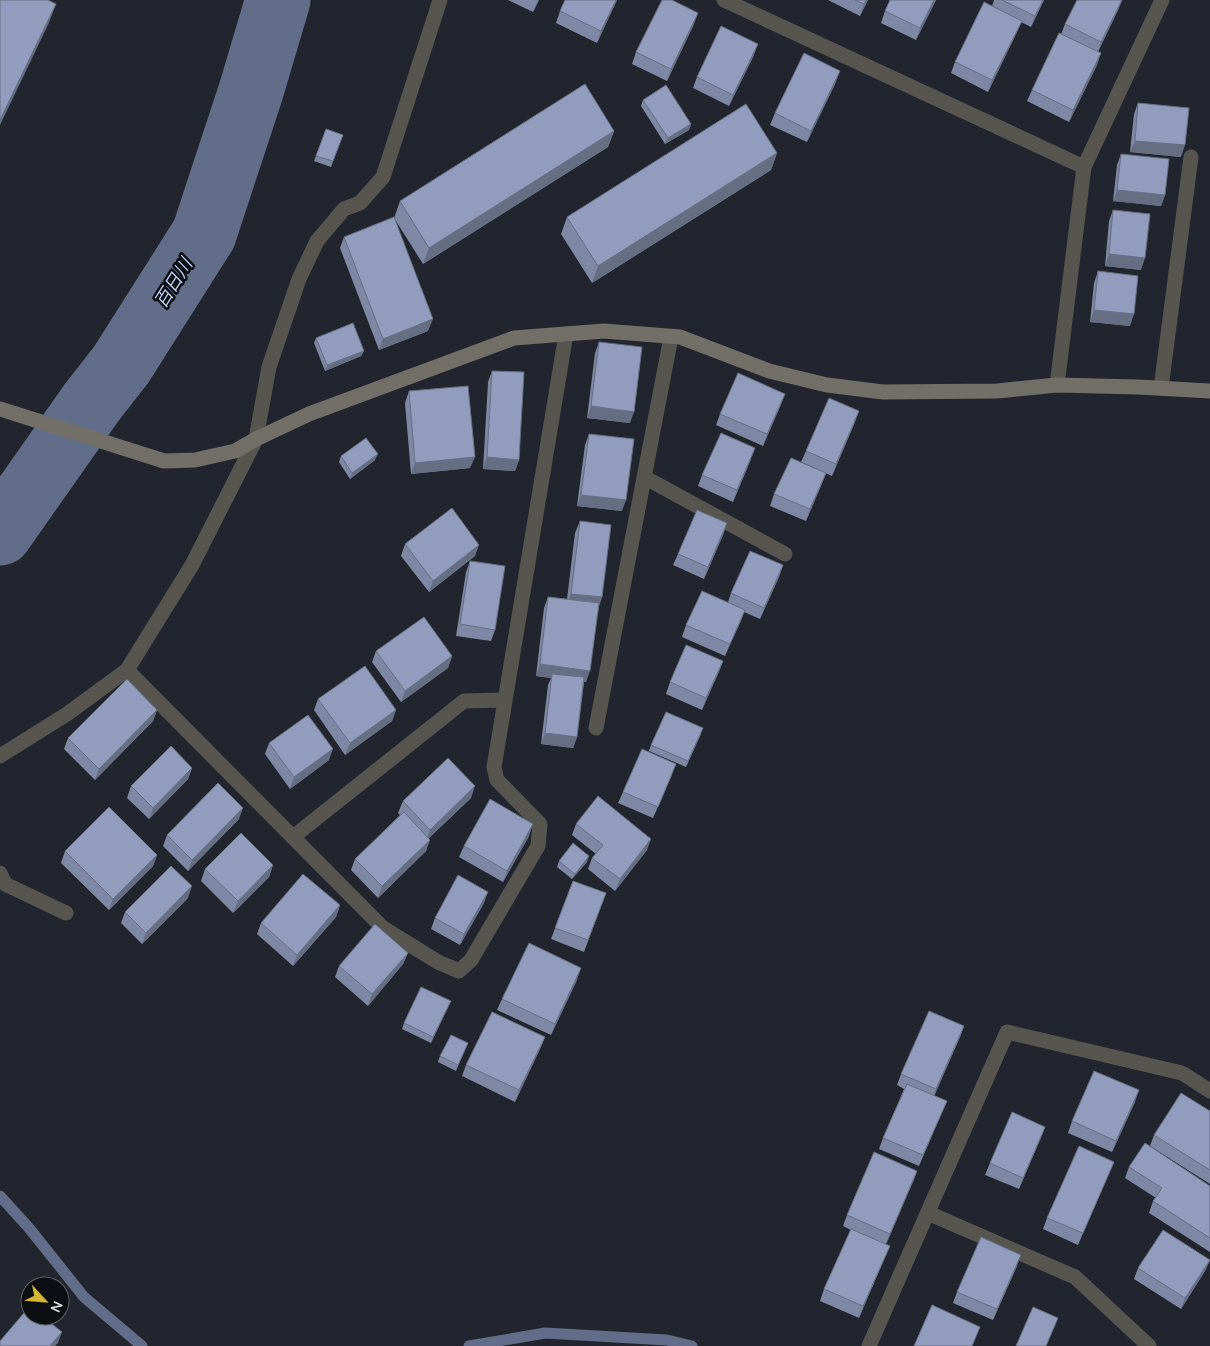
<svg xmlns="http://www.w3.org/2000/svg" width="1210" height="1346" viewBox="0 0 1210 1346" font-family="Quicksand,'Noto Sans JP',sans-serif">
<rect width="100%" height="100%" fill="#22252d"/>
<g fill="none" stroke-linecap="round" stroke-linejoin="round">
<path stroke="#626d8a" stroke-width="11" d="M0,1196L29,1228L84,1297L142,1346
M469,1346L545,1333L667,1340L692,1346"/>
<path stroke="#626d8a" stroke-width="65" d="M0,533L92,402L121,365L204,234L251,91L278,0"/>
<path stroke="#565550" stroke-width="15" d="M724,0L1084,167
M1057,385L1084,167L1162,0
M1161,388L1191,157
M644,477L785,554
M127,670L383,928L438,962L459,971L471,960L538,846L540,824L497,780L494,767L566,334
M596,728L671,337
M0,756L67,714L127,670L192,565L256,439L269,367L299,279L317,241L344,209L360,203L383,177L440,0
M293,837L464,701L504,700
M0,873L5,884L66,913
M928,1213L1075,1277L1149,1346
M869,1346L1007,1032L1182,1073L1210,1091"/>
<path stroke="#716f68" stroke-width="15" d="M0,409L164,461L195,460L235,451L256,439L309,414L514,338L604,331L680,337L769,371L827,385L883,392L997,391L1057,385L1138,387L1210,391"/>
</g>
<path fill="#7e87a3" d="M508,0H539L533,12Z
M617,0L597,43L556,23L560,11Z
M828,0H868L860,16Z
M936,0L916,40L881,23L885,11Z
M994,0H1044L1031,27L1021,22L1017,32L988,92L951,73L955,62L992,6Z
M1119,8L1098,52L1097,65L1069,122L1027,101L1032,90L1061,34L1065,24Z
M694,24L667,81L632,64L636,52Z
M754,55L729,106L693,88L697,77Z
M836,82L807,142L770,125L775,113Z
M643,100L691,124L689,130L665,144L641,106Z
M1138,103L1181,157L1130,152L1134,114Z
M326,129L343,135L331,167L314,161Z
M614,131L608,147L423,264L394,218L400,201Z
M777,153L771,170L592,283L561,234L567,217Z
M1121,154L1165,195L1161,206L1113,201L1117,165Z
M1113,210L1141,270L1105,266L1109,221Z
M344,237L428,331L379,350L340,248Z
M1098,271L1130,326L1090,322L1094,283Z
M316,338L364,351L361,356L325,371L314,343Z
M599,342L630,423L587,418L595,353Z
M492,371L519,460L515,471L483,469L488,382Z
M409,391L470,468L411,474L405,403Z
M785,394L763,446L716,425L720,414Z
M855,422L832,476L801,462L806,451Z
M589,434L622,511L577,506L585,445Z
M341,456L375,460L350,479L339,462Z
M751,459L733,502L698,486L702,475Z
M826,473L806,521L770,506L774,494Z
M580,521L602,597L599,606L586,682H584L577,737L573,748L541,744L548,685L551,678L536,676L544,608L548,597L567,599L575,533Z
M727,523L723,535L704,579L673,565L678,554Z
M405,544L475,556L429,592L401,556Z
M470,561L495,630L491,641L456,636L466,572Z
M783,565L779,577L760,619L744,612L725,656L682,637L686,625L728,602L731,593Z
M376,651L452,656L448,668L401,702L372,662Z
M723,661L702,710L666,694L670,682Z
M318,699L396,710L392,721L345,755L314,710Z
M157,710L153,721L95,780L64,749L68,738Z
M701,734L686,767L649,751L651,745Z
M269,743L329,760L290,789L265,754Z
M192,768L188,779L149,819L127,798L131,786Z
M672,775L653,818L618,803L623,792Z
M471,798L429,838L426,851L378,898L351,870L355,859L400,815L398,813L403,801Z
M239,819L188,871L163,846L167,835Z
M576,824L647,850L615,891L588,869L592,858L596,854L572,835Z
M529,836L503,882L459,857L464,846Z
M65,851L157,855L153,866L109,910L61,863Z
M559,861L587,862L572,879L557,867Z
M273,865L269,877L233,913L201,881L205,869Z
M573,881L606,893L584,952L551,939Z
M188,898L142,944L121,923L125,912Z
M484,903L460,945L431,929L435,918Z
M340,905L336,917L293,966L257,934L261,923Z
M408,953L403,964L368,1006L335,977L339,966Z
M577,980L551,1035L497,1010L502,999Z
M448,1007L431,1043L402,1029L404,1023Z
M964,1026L960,1037L934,1096L947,1101L942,1112L919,1166L879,1149L883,1138L904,1089L897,1085L901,1074Z
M545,1037L540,1049L515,1102L462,1076L466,1065Z
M468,1043L456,1071L438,1062L440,1056Z
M1135,1102L1112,1152L1068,1133L1072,1121Z
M1210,1111V1184L1150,1146L1154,1135Z
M1045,1127L1019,1189L985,1175L990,1163Z
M1114,1162L1078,1245L1043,1229L1047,1218Z
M1129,1167L1210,1186V1252L1149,1213L1153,1201L1156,1198L1125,1178Z
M917,1171L886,1244L885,1257L859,1318L820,1301L824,1289L851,1230L843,1226L847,1215Z
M1210,1260L1205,1271L1181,1309L1134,1279L1138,1268Z
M1017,1266L993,1320L953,1303L957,1292Z"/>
<path fill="#666e84" d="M538,0H539L533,12Z
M616,0H617L597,43L601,31Z
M866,0H868L860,16L864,4Z
M934,0H936L916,40L920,28Z
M1043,0H1044L1031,27L1035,16Z
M1122,0L1119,8L1097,53L1101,42Z
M56,4L48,25L0,125V120Z
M698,13L694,24L667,81L671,69Z
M1022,21L1017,32L988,92L992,80Z
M758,44L754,55L729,106L733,95Z
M1101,53L1097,65L1069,122L1073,110Z
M840,71L836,82L807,142L811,131Z
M691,124L689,130L665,144L668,138Z
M614,131L608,147L423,264L429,248Z
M1135,141L1185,145L1181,157L1130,152Z
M777,153L771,170L592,283L598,266Z
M1117,190L1165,195L1161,206L1113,201Z
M1109,254L1145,258L1141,270L1105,266Z
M1094,310L1134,314L1130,326L1090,322Z
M433,319L428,331L379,350L383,339Z
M364,351L361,356L325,371L327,365Z
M785,394L781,405L763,446L767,434Z
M591,406L634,412L630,423L587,418Z
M859,411L855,422L832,476L836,464Z
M755,448L751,459L733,502L737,490Z
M378,454L375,460L350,479L352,473Z
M475,457L470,468L411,474L415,463Z
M487,457L519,460L515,471L483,469Z
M826,473L822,484L806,521L810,509Z
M581,495L626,500L622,511L577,506Z
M727,523L723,535L704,579L708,567Z
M479,545L475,556L429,592L433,581Z
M783,565L779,577L760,619L764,608Z
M571,594L602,597L598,609L566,605Z
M745,610L741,621L725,656L730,644Z
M452,656L448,668L401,702L405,691Z
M723,661L719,672L702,710L706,698Z
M540,664L590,671L586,682L552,678V674L551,678L536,676Z
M157,710L153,721L95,780L99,769Z
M396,710L392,721L345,755L350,743Z
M545,733L577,737L573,748L541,744Z
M333,749L329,760L290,789L294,777Z
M192,768L188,779L149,819L153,808Z
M475,786L471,798L426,841L430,830Z
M243,808L239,819L188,871L192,860Z
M533,824L529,836L503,882L507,871Z
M651,839L647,850L615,891L620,879Z
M430,840L426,851L378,898L382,886Z
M157,855L153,866L109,910L113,899Z
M589,856L587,862L572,879L575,874Z
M273,865L269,877L233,913L238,901Z
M192,886L188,898L142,944L146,933Z
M488,892L484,903L460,945L464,934Z
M340,905L336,917L293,966L297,955Z
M408,953L403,964L368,1006L372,994Z
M581,968L577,980L551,1035L555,1024Z
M451,1001L448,1007L431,1043L433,1037Z
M964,1026L960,1037L932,1101L936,1089Z
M545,1037L540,1049L515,1102L519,1090Z
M1139,1090L1135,1102L1112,1152L1116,1141Z
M1045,1127L1041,1138L1019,1189L1023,1178Z
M917,1171L913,1182L886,1245L890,1234Z
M890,1246L885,1257L859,1318L863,1306Z
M1021,1255L1017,1266L993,1320L997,1309Z
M1210,1260L1205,1271L1181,1309L1185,1298Z
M62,1332L58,1343L55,1346H50Z"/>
<path fill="#929dbd" stroke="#666e84" d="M0,0H48L56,4L0,120Z
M565,0H616L601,31L560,11Z
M662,0H672L698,13L671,69L636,52Z
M855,0H866L864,4Z
M890,0H934L920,28L885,11Z
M1002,0H1043L1035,16Z
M1077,0H1122L1101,42L1065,24Z
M984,2L1022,21L992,80L955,62Z
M721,26L758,44L733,95L697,77Z
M1059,33L1101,53L1073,110L1032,90Z
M804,53L840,71L811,131L775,113Z
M585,84L614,131L429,248L400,201Z
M666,85L691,124L668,138L643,100Z
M1138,103L1189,108L1185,145L1135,141Z
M746,104L777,153L598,266L567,217Z
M326,129L343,135L333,161L316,156Z
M1121,154L1169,159L1165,195L1117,190Z
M1113,210L1150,214L1145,258L1109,254Z
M394,217L433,319L383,339L344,237Z
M1098,271L1138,276L1134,314L1094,310Z
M353,323L364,351L327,365L316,338Z
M599,342L642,347L634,412L591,406Z
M492,371L524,372L519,460L487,457Z
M738,373L785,394L767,434L720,414Z
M468,386L475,457L415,463L409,391Z
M829,398L859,411L836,464L806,451Z
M721,433L755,448L737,490L702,475Z
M589,434L634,439L626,500L581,495Z
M366,438L378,454L352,473L341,456Z
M791,458L826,473L810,509L774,494Z
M452,508L479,545L433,581L405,544Z
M697,510L727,523L708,567L678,554Z
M580,521L611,525L602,597L571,594Z
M750,551L783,565L764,608L731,593Z
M470,561L505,566L495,630L460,624Z
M702,591L745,610L730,644L686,625Z
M548,597L599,603L590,671L540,664Z
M424,617L452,656L405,691L376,651Z
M686,645L723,661L706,698L670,682Z
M365,666L396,710L350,743L318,699Z
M552,674L584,677L577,737L545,733Z
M127,679L157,710L99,769L68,738Z
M666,712L703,728L688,761L651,745Z
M308,715L333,749L294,777L269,743Z
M171,746L192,768L153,808L131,786Z
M642,749L676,764L658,807L623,792Z
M448,758L475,786L430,830L403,801Z
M218,783L243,808L192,860L167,835Z
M598,796L651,839L620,879L592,858L603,845L576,824Z
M490,799L533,824L507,871L464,846Z
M109,807L157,855L113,899L65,851Z
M404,812L430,840L382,886L355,859Z
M241,833L273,865L238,901L205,869Z
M573,843L589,856L575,874L559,861Z
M171,866L192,886L146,933L125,912Z
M303,874L340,905L297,955L261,923Z
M458,875L488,892L464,934L435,918Z
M573,881L606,893L588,940L555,928Z
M375,924L408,953L372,994L339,966Z
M529,943L581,968L555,1024L502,999Z
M421,987L451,1001L433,1037L404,1023Z
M929,1011L964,1026L936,1089L901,1074Z
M492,1012L545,1037L519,1090L466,1065Z
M451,1035L468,1043L458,1065L440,1056Z
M1094,1071L1139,1090L1116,1141L1072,1121Z
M907,1084L947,1101L923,1155L883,1138Z
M1181,1093L1210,1111V1170L1154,1135Z
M1012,1112L1045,1127L1023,1178L990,1163Z
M1145,1143L1210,1186V1238L1153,1201L1162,1188L1129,1167Z
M1079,1146L1114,1162L1083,1233L1047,1218Z
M874,1152L917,1171L890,1234L847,1215Z
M851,1229L890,1246L863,1306L824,1289Z
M1163,1230L1210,1260L1185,1298L1138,1268Z
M981,1237L1021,1255L997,1309L957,1292Z
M932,1305L980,1327L972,1346H914Z
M30,1306V1316H42L62,1332L50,1346H0V1341Z
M1033,1307L1058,1318L1046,1346H1016Z"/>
<g text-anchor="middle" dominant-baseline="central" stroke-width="5" stroke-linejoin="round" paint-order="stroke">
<g font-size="18" font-style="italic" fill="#bccbf6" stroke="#0d0e12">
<text transform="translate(173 283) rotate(-58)">百日川</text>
</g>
</g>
<g transform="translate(45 1301) rotate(116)"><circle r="24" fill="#0d0e12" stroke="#606166"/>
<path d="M0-4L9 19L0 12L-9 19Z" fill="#d4b635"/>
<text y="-8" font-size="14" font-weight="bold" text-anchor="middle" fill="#dcdee4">N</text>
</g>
</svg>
